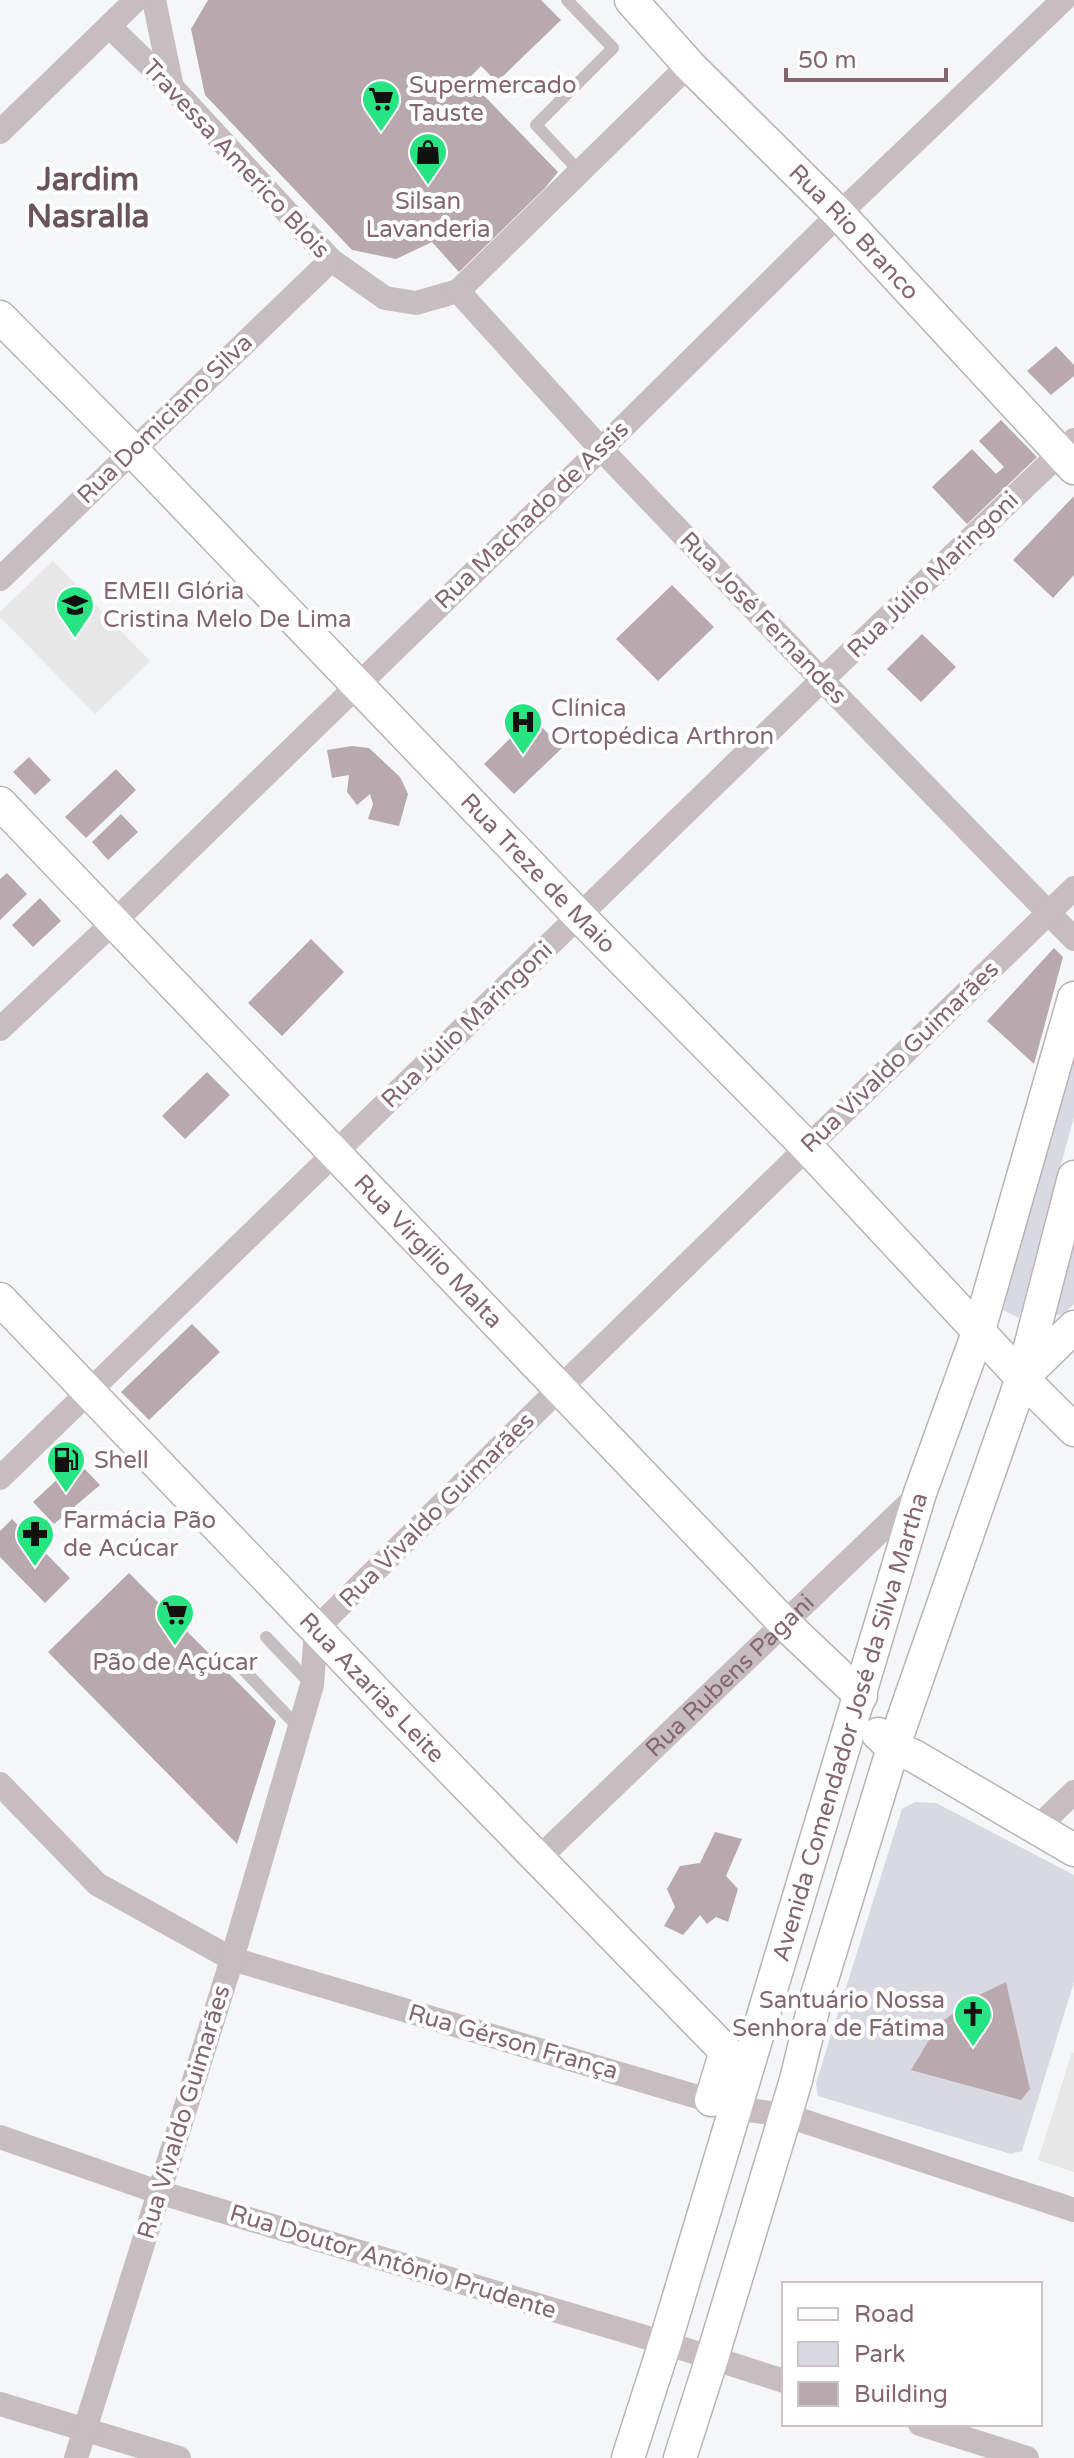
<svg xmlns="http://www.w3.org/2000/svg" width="1074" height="2458" viewBox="0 0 1074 2458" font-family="'Varela Round',sans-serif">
<rect width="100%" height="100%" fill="#f4f6f7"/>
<path fill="#e7e7e8" d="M53,561L150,661L95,714L0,617V612Z
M1072,2052L1074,2053V2172L1038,2160Z"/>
<path fill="#d8d9e1" d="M1074,1045V1117L1019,1318L1003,1310Z
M1074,1227V1304L1065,1313L1050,1317Z
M915,1802L936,1803L1074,1875V1982L1022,2151L1011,2154L818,2096L816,2083L902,1809Z"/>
<path fill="#b7a9ae" d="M208,0H541L561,20L497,82L481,66L468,79L558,172L545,188L459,272L432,242L396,259L352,250L205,95L191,29Z
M1056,346L1074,365V376L1051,395L1027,371Z
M1001,420L1037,457L967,524L932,487L972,449L996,474L1004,467L979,441Z
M1074,496V575L1053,598L1013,560Z
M672,585L714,627L658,681L616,639Z
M922,634L956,667L921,702L887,669Z
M532,717L562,748L514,794L484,764Z
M352,746L369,748L400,777L408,794L399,826L368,819L373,804L370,794L357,805L347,792L349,775L332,778L327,750Z
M29,757L51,780L35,795L13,772Z
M116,769L136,790L86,838L65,817Z
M121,814L138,832L108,860L92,842Z
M7,873L27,894L0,920V879Z
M40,898L61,921L33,947L12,925Z
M311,939L344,972L282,1036L248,1003Z
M1054,948L1063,957L1034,1064L987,1021Z
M207,1072L230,1095L185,1139L162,1116Z
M192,1324L220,1352L149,1420L121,1392Z
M77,1461L100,1485L54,1524L33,1502Z
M12,1519L70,1578L45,1603L0,1557V1531Z
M129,1573L276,1721L237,1844L48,1652Z
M715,1832L742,1839L726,1876L738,1889L728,1922L716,1917L707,1924L700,1915L683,1935L664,1926L675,1907L667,1889L680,1866L700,1863Z
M1006,1982L1030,2089L1021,2100L911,2070L938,2025L973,1998Z"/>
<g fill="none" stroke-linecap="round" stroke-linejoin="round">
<g stroke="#bcb2b5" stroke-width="35">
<g id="secondary">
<path id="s2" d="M631,0L689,65L839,214L1074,468"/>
<path id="s3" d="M0,317L132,450L579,916L808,1148L1022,1378L1074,1430"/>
<path id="s4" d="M0,803L783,1622L861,1696"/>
<path id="s5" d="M0,1299L399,1716L746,2072"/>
<path d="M1022,1378L1074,1327"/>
<path d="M878,1734L893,1748L914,1756L1074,1850"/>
<path d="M711,2100L726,2051"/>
<path id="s6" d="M628,2458L665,2343L920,1493L979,1330L1074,998"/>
<path d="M680,2458L712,2358L796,2080L815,2002L893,1748L1022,1378L1074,1177"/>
</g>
</g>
<path stroke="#c6bdc0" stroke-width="12" d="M567,0L613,48L536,125L580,172
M266,1637L310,1683
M238,1664L299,1728"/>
<g stroke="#c6bdc0" stroke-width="24">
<path d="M154,0L172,87"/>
<path d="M110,27L172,87L331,260L385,298L416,303L458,291L689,65"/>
<path d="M0,132L136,0"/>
<path d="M458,291L601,449L822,680L1074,939"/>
<path d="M0,579L331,260"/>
<path d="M0,1029L115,921L601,449L839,214L1063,0"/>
<path d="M0,1478L822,680L1074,440"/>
<path d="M0,1784L97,1884L232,1959L735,2108L785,2115L1074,2210"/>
<path d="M1037,1828L1074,1792"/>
<path id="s1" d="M539,1858L920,1493"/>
<path d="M0,2137L158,2192L665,2343L784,2381"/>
<path d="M0,2404L179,2458"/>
<path d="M920,2424L1027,2458"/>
<path d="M76,2458L232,1959L312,1685L316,1629L560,1388L1074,888"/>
</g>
<use href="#secondary" stroke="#fff" stroke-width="32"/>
</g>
<defs>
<g id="supermarket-pin" transform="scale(2)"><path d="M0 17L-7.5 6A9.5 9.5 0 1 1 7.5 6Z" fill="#26e482" stroke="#fff"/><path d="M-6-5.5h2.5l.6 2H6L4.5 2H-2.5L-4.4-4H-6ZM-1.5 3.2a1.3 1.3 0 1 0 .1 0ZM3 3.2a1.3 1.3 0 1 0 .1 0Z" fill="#111"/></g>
<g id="shop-pin" transform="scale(2)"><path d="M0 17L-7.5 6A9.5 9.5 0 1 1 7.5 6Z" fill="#26e482" stroke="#fff"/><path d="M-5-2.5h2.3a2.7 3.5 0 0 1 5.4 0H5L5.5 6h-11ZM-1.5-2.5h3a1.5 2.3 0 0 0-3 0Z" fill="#111"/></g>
<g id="school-pin" transform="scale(2)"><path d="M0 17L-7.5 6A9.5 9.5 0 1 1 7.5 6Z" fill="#26e482" stroke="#fff"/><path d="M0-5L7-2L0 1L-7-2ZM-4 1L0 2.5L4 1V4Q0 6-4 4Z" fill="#111"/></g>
<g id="hospital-pin" transform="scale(2)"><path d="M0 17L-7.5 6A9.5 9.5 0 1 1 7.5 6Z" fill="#26e482" stroke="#fff"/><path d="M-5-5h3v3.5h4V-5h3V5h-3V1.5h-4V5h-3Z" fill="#111"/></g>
<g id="fuel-pin" transform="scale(2)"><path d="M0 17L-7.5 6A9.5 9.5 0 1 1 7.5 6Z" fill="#26e482" stroke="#fff"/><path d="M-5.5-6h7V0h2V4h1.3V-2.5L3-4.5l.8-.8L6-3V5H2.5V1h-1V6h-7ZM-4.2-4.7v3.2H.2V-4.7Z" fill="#111"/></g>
<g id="pharmacy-pin" transform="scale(2)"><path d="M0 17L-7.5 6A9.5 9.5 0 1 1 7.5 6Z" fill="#26e482" stroke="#fff"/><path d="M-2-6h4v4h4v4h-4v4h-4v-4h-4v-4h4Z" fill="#111"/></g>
<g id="church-pin" transform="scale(2)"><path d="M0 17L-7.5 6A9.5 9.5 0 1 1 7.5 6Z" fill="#26e482" stroke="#fff"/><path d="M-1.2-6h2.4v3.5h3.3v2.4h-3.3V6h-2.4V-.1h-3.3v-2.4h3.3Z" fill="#111"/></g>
</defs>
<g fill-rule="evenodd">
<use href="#supermarket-pin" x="381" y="99"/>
<use href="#shop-pin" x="428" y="152"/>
<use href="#school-pin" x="75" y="605"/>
<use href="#hospital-pin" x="523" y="722"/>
<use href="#fuel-pin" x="66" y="1460"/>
<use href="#pharmacy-pin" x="35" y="1534"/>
<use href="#supermarket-pin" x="175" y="1613"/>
<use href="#church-pin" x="973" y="2014"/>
</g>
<g text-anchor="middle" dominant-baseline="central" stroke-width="8" stroke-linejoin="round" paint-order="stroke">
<g font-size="24" fill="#85666f" stroke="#fff" text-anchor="start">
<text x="409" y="85">Supermercado<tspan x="409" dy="28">Tauste</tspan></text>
<text x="428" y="201" text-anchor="middle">Silsan<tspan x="428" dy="28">Lavanderia</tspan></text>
<text x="103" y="591">EMEII Glória<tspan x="103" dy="28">Cristina Melo De Lima</tspan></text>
<text x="551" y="708">Clínica<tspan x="551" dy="28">Ortopédica Arthron</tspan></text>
<text x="94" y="1460">Shell</text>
<text x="63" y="1520">Farmácia Pão<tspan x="63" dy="28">de Acúcar</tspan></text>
<text x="175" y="1662" text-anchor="middle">Pão de Açúcar</text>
<text x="945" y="2000" text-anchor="end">Santuário Nossa<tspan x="945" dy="28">Senhora de Fátima</tspan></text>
</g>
<g font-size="24" fill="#85666f" stroke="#fff">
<text transform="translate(236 159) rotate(47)">Travessa Americo Blois</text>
<text stroke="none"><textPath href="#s2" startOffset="322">Rua Rio Branco</textPath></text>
<text transform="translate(165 419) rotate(-44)">Rua Domiciano Silva</text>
<text transform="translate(532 515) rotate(-44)">Rua Machado de Assis</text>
<text transform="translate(933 575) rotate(-44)">Rua Júlio Maringoni</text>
<text transform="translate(763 618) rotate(46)">Rua José Fernandes</text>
<text stroke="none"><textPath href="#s3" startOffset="774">Rua Treze de Maio</textPath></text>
<text transform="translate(467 1025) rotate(-44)">Rua Júlio Maringoni</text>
<text transform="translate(900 1057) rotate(-44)">Rua Vivaldo Guimarães</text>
<text stroke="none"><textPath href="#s4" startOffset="620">Rua Virgílio Malta</textPath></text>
<text transform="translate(437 1510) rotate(-45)">Rua Vivaldo Guimarães</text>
<text stroke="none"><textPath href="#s1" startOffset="264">Rua Rubens Pagani</textPath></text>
<text stroke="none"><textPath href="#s5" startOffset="538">Rua Azarias Leite</textPath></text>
<text stroke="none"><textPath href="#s6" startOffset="764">Avenida Comendador José da Silva Martha</textPath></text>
<text transform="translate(513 2042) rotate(16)">Rua Gérson França</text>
<text transform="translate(184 2112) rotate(-73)">Rua Vivaldo Guimarães</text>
<text transform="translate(393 2262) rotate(17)">Rua Doutor Antônio Prudente</text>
</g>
<g font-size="32" font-weight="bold" fill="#6a545a" stroke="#fff">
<text x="88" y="180">Jardim<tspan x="88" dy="37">Nasralla</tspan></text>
</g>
</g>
<rect x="782" y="2282" width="260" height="144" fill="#ffffff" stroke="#cec2c5" stroke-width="2"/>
<rect x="798" y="2308" width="40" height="12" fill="#ffffff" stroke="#cec2c5" stroke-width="2"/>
<text x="854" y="2322" font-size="24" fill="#85666f">Road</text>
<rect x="798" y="2342" width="40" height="24" fill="#d8d9e1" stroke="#cec2c5" stroke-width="2"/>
<text x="854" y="2362" font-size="24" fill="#85666f">Park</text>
<rect x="798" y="2382" width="40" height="24" fill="#b7a9ae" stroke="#cec2c5" stroke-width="2"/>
<text x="854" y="2402" font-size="24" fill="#85666f">Building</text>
<path d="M786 68v12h160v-12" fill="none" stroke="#85666f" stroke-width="4"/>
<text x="798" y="68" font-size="24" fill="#85666f" stroke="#ffffff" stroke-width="6" paint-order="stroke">50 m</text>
</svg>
